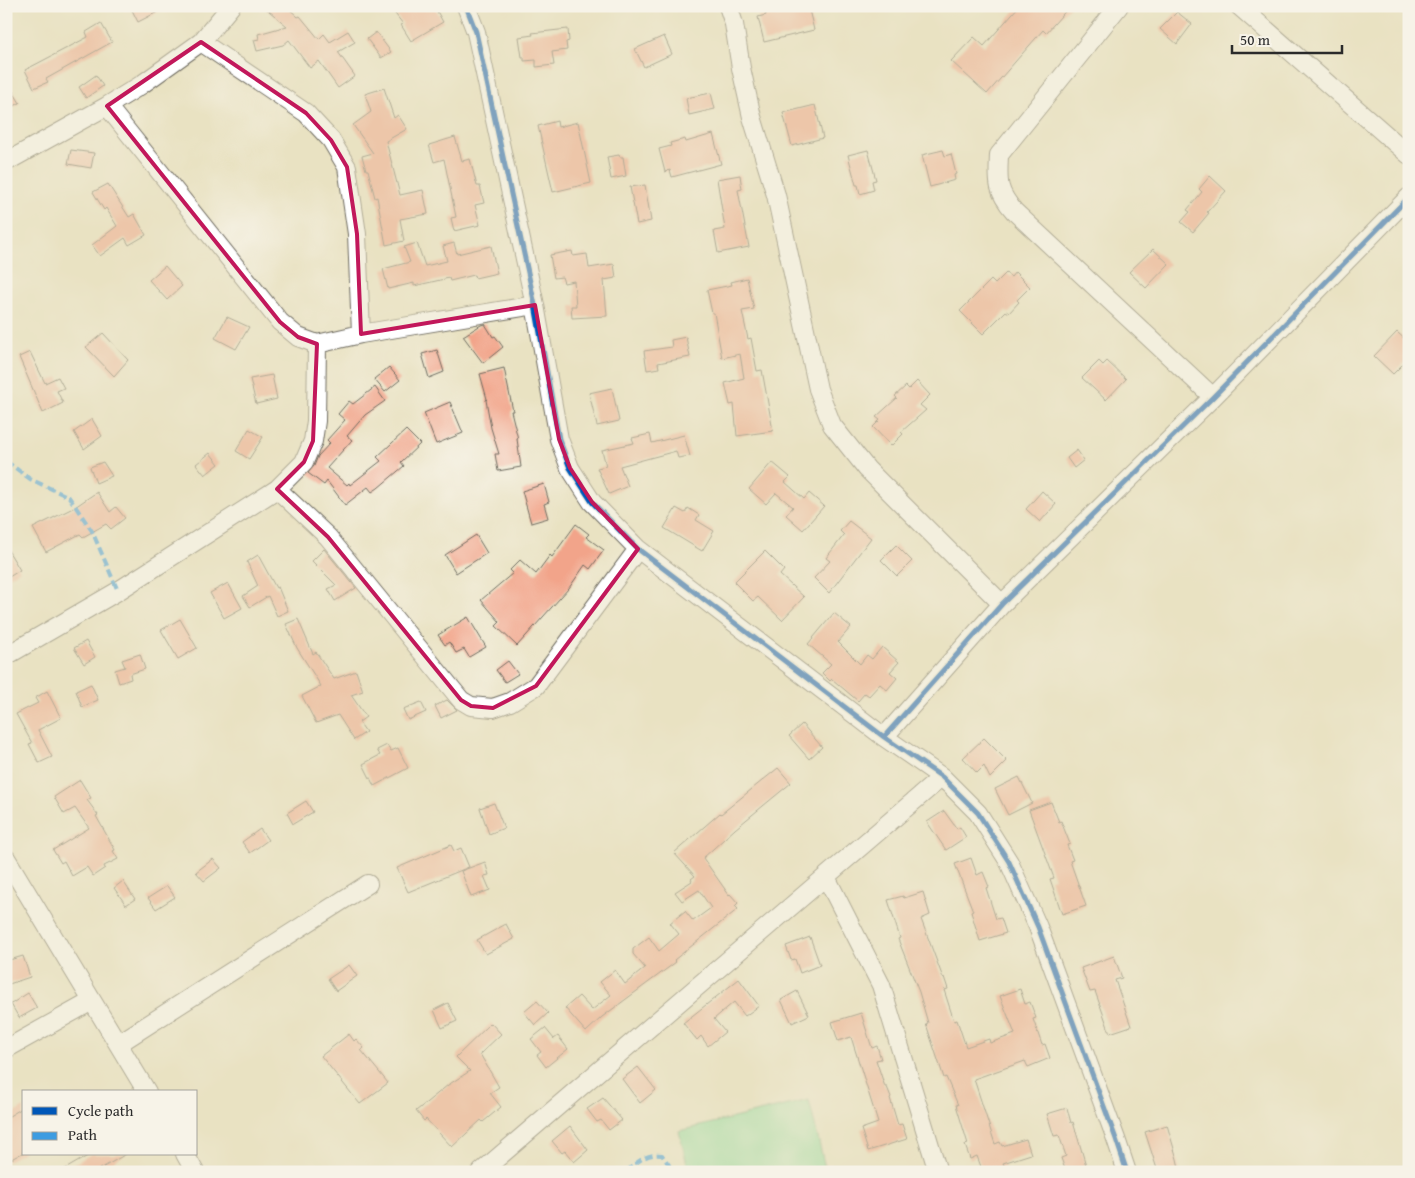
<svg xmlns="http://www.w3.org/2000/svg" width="1415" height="1178" viewBox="0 0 1415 1178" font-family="'Gentium Book Plus',serif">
<rect width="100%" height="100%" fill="#f7f3e8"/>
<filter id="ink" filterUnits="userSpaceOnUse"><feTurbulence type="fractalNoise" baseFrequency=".02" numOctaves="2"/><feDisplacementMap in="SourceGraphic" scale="10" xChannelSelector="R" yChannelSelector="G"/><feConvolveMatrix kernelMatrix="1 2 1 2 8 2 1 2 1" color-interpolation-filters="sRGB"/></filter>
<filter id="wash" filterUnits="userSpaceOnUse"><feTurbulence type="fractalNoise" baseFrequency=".0096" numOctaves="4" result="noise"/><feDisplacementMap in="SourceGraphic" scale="20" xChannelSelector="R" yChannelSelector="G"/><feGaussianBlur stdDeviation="1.12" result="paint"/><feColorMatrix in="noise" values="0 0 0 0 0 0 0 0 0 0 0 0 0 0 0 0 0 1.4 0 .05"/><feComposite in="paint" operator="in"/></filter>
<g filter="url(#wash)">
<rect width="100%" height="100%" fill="#e9e2c2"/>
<path fill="#89dd9e" stroke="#5a8464" d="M809,1100L826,1172H689L679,1131Z"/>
<g id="blocks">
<path fill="#f2a48a" d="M130,6H169L138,22Z
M263,6H286L298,17L300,16L319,39L324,34L330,42L348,31L355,42L338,52L355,76L338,88L319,61L310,68L289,40L283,45L257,51L254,40L259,39L258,34L287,26Z
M389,6H434L443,22L411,41L401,25L403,24Z
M764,6H808L814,30L764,42L758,17L766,15Z
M1019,6H1070L1046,33L1043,30L987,94L951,61L974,37L984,46Z
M1177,12L1192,24L1177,44L1160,29Z
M101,23L112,42L46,79L48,82L34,88L25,70L88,37L86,32Z
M568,29L569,41L566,42L567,50L552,52L554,65L536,67V60L524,61V57H522L519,37L533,35L532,33Z
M376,32L391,52L381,58L367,39Z
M664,36L672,54L644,67L635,49Z
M96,75L103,86L86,98L79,87Z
M6,80L20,103L6,110Z
M384,88L394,118L398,115L407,129L386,141L400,195L423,190L428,214L400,219L404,241L386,245L377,197L375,198L368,170H366L362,156L373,153L353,125L371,112L365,94Z
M711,93L715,109L689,115L686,98Z
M815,105L823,138L792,146L783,113Z
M557,121L558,127L578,122L591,183L553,192L538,126Z
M713,134L721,164L672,177L670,170L665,172L659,149L671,146L670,143L685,139L686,142Z
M455,137L462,161L470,159L477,186H480L484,203L475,205L480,225L454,231L451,218L456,217L444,159L434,162L429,145Z
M71,150L94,153L91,168L68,164Z
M868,150L876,180L872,181L874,190L860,194L858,185H856L848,155Z
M943,150L945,156L951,154L956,174L954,175L955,180L930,187L922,155Z
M619,155L620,157H623L626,176L611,179L607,157Z
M740,175L742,189L738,190L749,247L718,253L714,231L725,229L717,179Z
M1210,176L1226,191L1207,212L1209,213L1193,232L1181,222L1190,212L1187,210L1202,192L1199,189Z
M108,184L129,217L134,214L146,235L129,245L125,238L100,256L92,245L117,226L106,208L104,210L93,192Z
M645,185L651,221L637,224L630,187Z
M417,243L425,266L447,261L443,246L454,243L457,254L491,246L497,273L475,278L474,275L450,281L449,278L414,286V283L388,289L383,269L410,262L404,247Z
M1153,249L1169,264L1146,288L1129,272Z
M572,251L573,256L587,254L589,268L614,264L616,278L604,280L607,316L572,318L571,306H576L574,281L564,283L562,277L554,278L550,255Z
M165,266L182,286L167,300L149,280Z
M1015,272L1030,287L1017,300L1019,302L1009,313L1006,311L983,334L960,311L991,280L995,284L1006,273L1011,277Z
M747,278L754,309L742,311L748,339L751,338L757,371L762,370L773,431L737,436L734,404L730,405L725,383L744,378L740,354L722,358L714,313H712L707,290L732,285L731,282Z
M227,317L249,327L236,349L215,338Z
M485,324L493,337L495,336L503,347L483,363L463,336L481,325Z
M1397,332L1409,343V358L1393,374L1374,356Z
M103,333L128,360L114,376L86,347Z
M686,337L690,357L658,363L659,368L647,370L644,351L672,347L671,340Z
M437,350L444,372L429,378L422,354Z
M30,352L45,383L58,377L64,388L57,391L63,403L43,413L19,357Z
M1099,361L1103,365L1107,361L1126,379L1106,400L1082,378Z
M389,367L400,380L385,392L374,379Z
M504,368L513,411H511L518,439H517L521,467L498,471L495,454H499L491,428L486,400L487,399L480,374Z
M272,375L277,399L256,404L250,379Z
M917,381L930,395L920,405L926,410L901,432L903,434L891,446L873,427L880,420L876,417L897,398L895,396L906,386L909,389Z
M375,387L385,401L365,415L347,436L352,440L327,468L347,485L349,483L350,485L381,461L377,457L406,430L420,444L401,462L404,466L378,488L372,492L368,487L345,505L327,481L324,485L308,473L314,466L318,456L330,443L327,440L345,420L338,414L349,401L353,404Z
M612,388L619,421L597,426L589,393Z
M450,402L463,433L436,444L424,413Z
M92,419L102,436L84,449L74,432Z
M249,429L263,437L249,459L236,451Z
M650,434L652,443L684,435L690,456L678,458L676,451L620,466L628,486L609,494L597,468L606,466L602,450L634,443L632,438Z
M1077,450L1084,460L1074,468L1067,458Z
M210,453L219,464L205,475L196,464Z
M103,462L112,476L96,483L90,467Z
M772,462L790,477L785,482L804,499L809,493L824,506L803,530L786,515L793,507L776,493L766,504L749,489Z
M544,484L549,502L544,504L548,518L531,523L522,491Z
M1042,491L1056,504L1040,522L1026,509Z
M97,492L110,512L116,507L125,518L111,529L106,524L83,537L80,534L46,552L33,528L75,507Z
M676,508L685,513L688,508L699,515L696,520L714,531L702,551L664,528Z
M849,521L871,538L829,593L814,578L830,561L826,558L844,535L840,531Z
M576,524L589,534L586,537L604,550L590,569L585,565L569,588L517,646L496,626L500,622L481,600L513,573L510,570L520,560L536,574L550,555L552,557Z
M476,535L487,553L456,573L445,555Z
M896,545L912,561L897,576L881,560Z
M6,547L20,570L6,579Z
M324,549L356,588L335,601L328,589L336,585L312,561Z
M765,551L784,570L780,575L804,597L782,620L758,597L753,601L734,582Z
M258,555L276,588L278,587L288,611L277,616L268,596L250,607L243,596L258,586L247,562Z
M228,583L242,608L224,618L210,593Z
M834,613L851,627L838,642L860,664L867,655L872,659L882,647L899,662L890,672L897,678L887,690L880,684L869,696L865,693L858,701L832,679L830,681L822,673L831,664L808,644Z
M468,617L486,647L469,657L464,649L456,653L449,642L445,645L438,635Z
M180,619L197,648L178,659L161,630Z
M298,619L313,654L316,652L334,679L356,671L363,691L351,695L366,717L359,722L366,732L354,740L338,715L316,723L302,696L321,686L297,648L286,624Z
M86,641L95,657L84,664L74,648Z
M140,654L145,669L130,674L131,679L119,683L115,670L125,667L122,660Z
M508,661L518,674L505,682L496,670Z
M91,684L98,700L82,707L76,691Z
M47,691L61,718L38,730L52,757L39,763L29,744L32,743L16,714L38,703L35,698Z
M447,700L457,710L441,718L435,706Z
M421,702L426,712L408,720L403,709Z
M802,724L822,747L809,759L789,736Z
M984,738L1007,761L990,778L984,766L977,773L963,758Z
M387,745L391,751L398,748L408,768L374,786L363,764L380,755L377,750Z
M778,768L791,783L735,829L703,858L729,895L730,894L738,903L735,906L738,909L674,960L676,962L602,1017L586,1032L565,1008L579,996L592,1010L611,995L600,982L615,970L625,984L645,968L633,954V949L649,937L659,951L679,934L670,923L685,911L693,921L711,908L699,890L682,901L675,892L692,881L691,879L695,876L674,853L720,813L721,814Z
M1019,777L1032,803L1008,815L995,789Z
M80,780L91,798L87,800L98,815L96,816L115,850L113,851L118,859L104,866L105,868L93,876L87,867L72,876L64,861L61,863L53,850L89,828L75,808L64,814L54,797Z
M306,801L313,812L293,824L287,813Z
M1051,802L1059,822L1061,821L1070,844L1067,845L1073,860L1070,861L1086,906L1062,914L1050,879L1054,878L1029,810Z
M494,803L504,828L489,834L480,808Z
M944,811L957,829L960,827L966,837L946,850L927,822Z
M260,829L268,840L250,853L242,842Z
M451,845L454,851L461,848L469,867L408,892L397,868Z
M971,858L977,875L983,872L989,887L986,888L996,919L1001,918L1006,933L980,941L971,912L973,911L955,864Z
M213,859L221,868L204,881L196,872Z
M485,862L489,875L484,876L490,890L471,897L461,871Z
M123,881L135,899L126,905L114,888Z
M167,886L175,897L156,909L148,898Z
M923,892L930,915L921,919L943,978L944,977L948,989L944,990L954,1021L957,1020L966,1047L989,1039L990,1043L1015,1034L1000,996L1020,989L1025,1004L1030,1002L1036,1018L1033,1019L1042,1045L1045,1044L1050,1058L1028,1067L1025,1061L974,1079L995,1144L1000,1142L1002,1146L1026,1139L1031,1154L1003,1163L1005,1167L992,1172H983L977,1156L970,1159L965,1145L968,1144L956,1105H958L946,1077L944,1078L926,1024L928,1023L919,992L898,939L900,938L888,900L903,896L904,898Z
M506,924L514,939L486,954L477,940Z
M810,937L820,965L800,973L795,959L791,960L786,946Z
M23,956L30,977L6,985V961Z
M1114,956L1122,978L1115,980L1131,1026L1110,1033L1095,991L1090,992L1081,968Z
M349,965L357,976L336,991L328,979Z
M739,979L759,1006L745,1016L734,1002L714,1019L725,1032L708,1046L701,1036L697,1040L683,1023Z
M797,991L809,1015L792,1023L781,1000Z
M28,993L37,1008L19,1018L11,1004Z
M537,1001L548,1013L535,1025L524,1012Z
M448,1003L457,1021L442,1028L434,1010Z
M861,1013L872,1048L877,1046L881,1059L876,1060L885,1087H887L891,1097L890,1098L898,1125L902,1124L907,1139L868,1151L861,1129L878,1123L851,1037L838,1041L832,1022Z
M491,1023L501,1034L480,1054L499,1087L490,1093L501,1107L483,1122L481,1120L452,1147L426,1119L424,1121L416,1111L448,1085L470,1071L456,1057Z
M545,1028L554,1039L558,1036L568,1049L546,1067L537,1055L541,1052L531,1039Z
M349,1034L354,1041L356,1039L364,1048L361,1050L388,1083L360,1104L321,1056Z
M638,1067L656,1090L640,1103L622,1079Z
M603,1098L622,1120L609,1130L601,1120L597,1122L587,1109Z
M24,1107V1152L6,1162V1118Z
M1067,1108L1071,1123L1073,1122L1088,1172H1066L1061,1158L1066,1156L1059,1135L1054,1136L1047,1114Z
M1167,1125L1177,1159L1180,1172H1158L1145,1132Z
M570,1126L588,1150L574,1162L565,1151L562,1153L552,1141Z
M91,1154H126L95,1172H60Z"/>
</g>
</g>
<g filter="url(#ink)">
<use href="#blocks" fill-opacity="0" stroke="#6e6b60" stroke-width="1"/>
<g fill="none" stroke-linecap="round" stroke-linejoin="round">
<g stroke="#6e6b60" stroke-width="20">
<path id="minor" d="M466,6L476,32L535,305L559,439L570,468L592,502L638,549L884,737L942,777L978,813L1009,862L1038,927L1116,1139L1127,1172
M728,6L734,24L741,68L752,117L776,195L818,389L832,425L867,469L1002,604
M1119,6L999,155C998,181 996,190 1014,211L1213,397
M1239,6L1409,155
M201,42L306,113L331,140L347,167L357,234L361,334
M107,106L280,322L298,337L317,344L361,334L535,305
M6,162L107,106L141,85L201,42L231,6
M277,489L328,537L461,700L471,706L493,708L510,702L536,686L638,549
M6,656L118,591L277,489L304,462L313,441L316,421L317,344
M884,737L1002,604L1213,397L1409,197
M6,858L147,1092
M826,877L881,985L938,1172
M118,1044L368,884
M6,1049L92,1001
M185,1154L195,1172
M481,1172L942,777"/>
</g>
<use href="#minor" stroke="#fff" stroke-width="18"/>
<path stroke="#3d9ce1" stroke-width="4" stroke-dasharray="8 4" stroke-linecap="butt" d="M6,461L30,479L69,497L92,531L118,591
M626,1172C637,1162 646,1153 662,1155L669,1165L671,1172"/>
<g stroke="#f7f3e8" stroke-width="8">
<path id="cycleway" d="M466,6L476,32L535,305L559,439L570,468L592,502L638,549L884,737L942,777L978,813L1009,862L1038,927L1116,1139L1127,1172
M884,737L1002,604L1213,397L1409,197"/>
</g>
<use href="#cycleway" stroke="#0057b8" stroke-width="5"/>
</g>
</g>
<path d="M0 0H1415V1178H0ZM201,42L306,113L331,140L347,167L357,234L361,334L535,305L559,439L570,468L592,502L638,549L536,686L493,708L471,706L461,700L328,537L277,489L304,462L313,441L317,344L298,337L280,322L107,106Z" fill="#e9e2c2" fill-opacity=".55" fill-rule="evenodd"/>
<path fill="none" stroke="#c2185b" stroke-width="4" stroke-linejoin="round" d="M201,42L306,113L331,140L347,167L357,234L361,334L535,305L559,439L570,468L592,502L638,549L536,686L493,708L471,706L461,700L328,537L277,489L304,462L313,441L317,344L298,337L280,322L107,106Z"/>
<rect width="1415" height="1178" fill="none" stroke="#f7f3e8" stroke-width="25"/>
<rect x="22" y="1090" width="175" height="65" fill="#f7f3e8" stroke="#a5a39c"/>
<rect x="32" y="1107" width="25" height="8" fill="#0057b8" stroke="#a5a39c"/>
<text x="68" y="1116" font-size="15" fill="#2b2b2b">Cycle path</text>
<rect x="32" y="1132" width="25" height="8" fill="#3d9ce1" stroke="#a5a39c"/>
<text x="68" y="1140" font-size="15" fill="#2b2b2b">Path</text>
<path d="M1232 45v8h110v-8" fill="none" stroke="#2b2b2b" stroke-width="2.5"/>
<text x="1240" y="45" font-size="15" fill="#2b2b2b" stroke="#f7f3e8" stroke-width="4" paint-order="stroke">50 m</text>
</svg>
